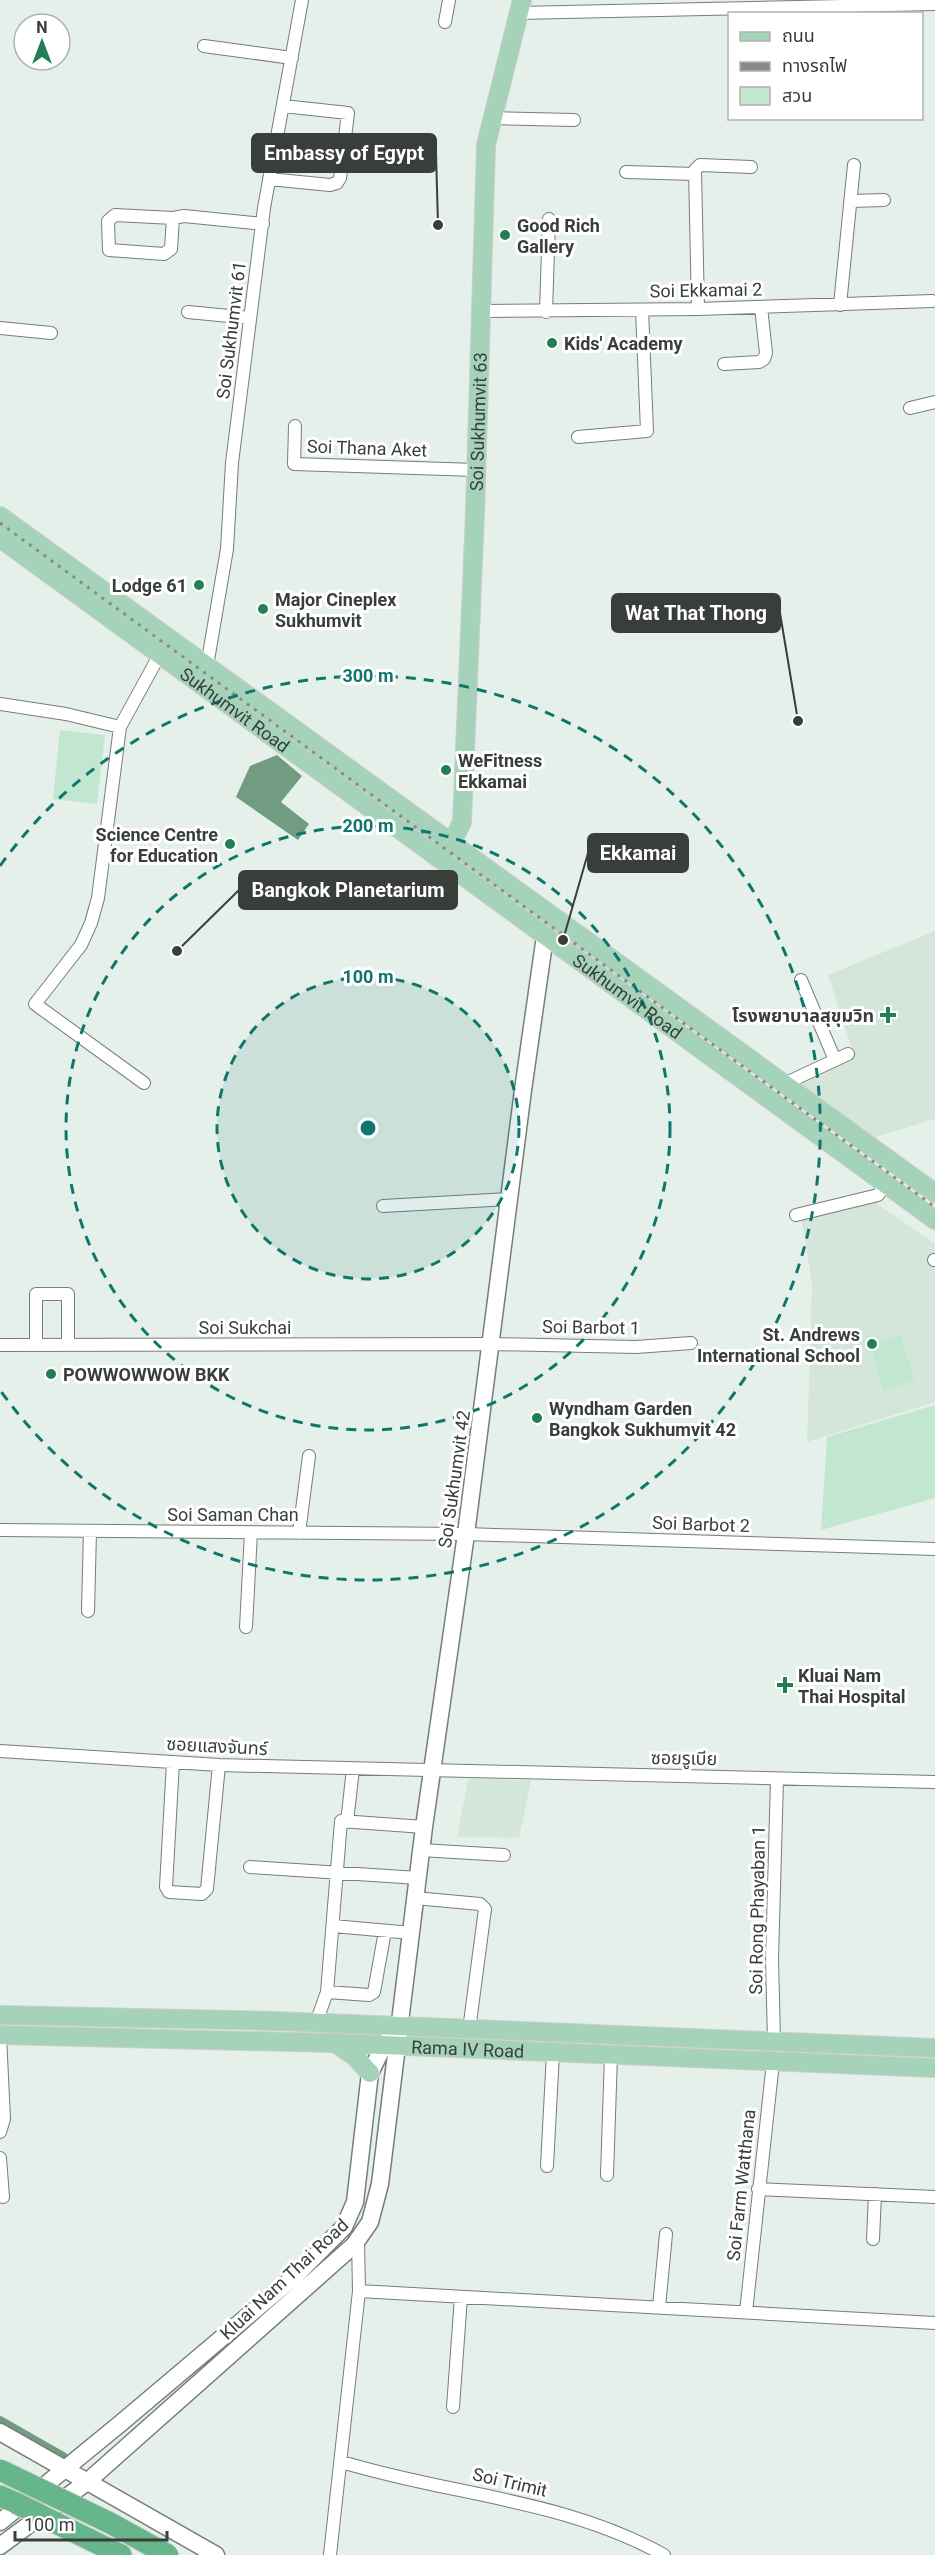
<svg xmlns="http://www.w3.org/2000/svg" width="935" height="2555" viewBox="0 0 935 2555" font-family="Roboto,'Noto Sans Thai',sans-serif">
<rect width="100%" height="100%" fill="#e6f0ea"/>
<path fill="#d4e5da" d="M935,931V1119L863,1141L797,1083L854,1055L828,975Z
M872,1200L935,1244V1402L807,1442L812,1285L802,1220Z
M468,1779L531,1780L519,1838L457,1837Z"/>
<path fill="#c2e7d0" d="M60,730L105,735L97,804L53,799Z
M901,1335L914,1381L883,1390L870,1344Z
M935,1405V1498L821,1530L827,1437Z"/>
<path fill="#719c82" d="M277,755L302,776L281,802L309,824L298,840L236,797L250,766Z"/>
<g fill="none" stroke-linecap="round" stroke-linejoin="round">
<path stroke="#719c82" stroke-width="10" d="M0,2421L63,2457"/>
<g stroke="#757e78" stroke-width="14">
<path id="street" d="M518,13L935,4
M445,22L449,0
M204,46L292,58
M492,118L574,120
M626,172L695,174
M269,179L330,185L337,183L340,178L348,113L283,106
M850,201L884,200
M173,218L115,215L108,221L109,250L164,254L171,249L173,218L184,216L263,224
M840,305L854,165
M698,309L695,170L700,165L751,167
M482,311L698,309L932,301
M188,312L250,318
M546,312L549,219
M0,328L51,333
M724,364L759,362L764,359L766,353L761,307
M910,408L935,402
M295,426L294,464L476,470
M578,437L647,431L642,310
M207,666L227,549L232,463L264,208L302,0
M0,704L66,714L120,727
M801,980L835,1060
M144,1083L35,1004L81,945L91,923L98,898L120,727L160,654
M784,1084L848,1054
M383,1206L509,1199
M796,1215L878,1195L886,1184
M934,1260H935
M0,1345L491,1344L636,1347L691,1343
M36,1345V1294H68V1344
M0,1530L466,1534L935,1549
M299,1533L309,1456
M88,1611L90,1531
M246,1627L251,1532
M0,1751L219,1765L935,1782
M173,1762L166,1887L169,1892L202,1894L207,1889L219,1765
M347,1822L353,1769
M421,1850L504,1855
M250,1867L418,1878
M415,1898L480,1904L485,1909L469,2030
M333,1926L412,1933
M327,1992L369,1995L374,1992L385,1931
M316,2023L327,1992L341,1821L424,1827
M774,2042L772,1959L777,1779
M0,2132L4,2119L0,2035
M0,2158L3,2197
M547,2166L553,2053
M607,2175L611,2055
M758,2189L935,2197
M873,2239L875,2194
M359,2291L935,2323
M659,2307L666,2234
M746,2312L773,2062
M453,2407L461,2297
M342,2462C449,2495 564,2499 664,2555
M330,2555L359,2291L358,2240"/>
</g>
<g stroke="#757e78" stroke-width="19">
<path id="secondary" d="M0,2432L216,2555
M0,2522L121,2423L294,2277L344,2227L355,2202L370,2073L384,2045L392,2036
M0,2546L87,2482L354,2245L370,2222L380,2184L424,1827L466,1534L523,1090L545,936"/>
</g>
<g stroke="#cccdcc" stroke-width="20">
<g id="primary">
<path d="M0,516L935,1193"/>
<path id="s1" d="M0,538L935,1220"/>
<path id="s2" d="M444,852L452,843L462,822L475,513L486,145L522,0"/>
<path d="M0,2015L276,2021L935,2048"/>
<path id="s3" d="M0,2035L334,2043L935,2068"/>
<path d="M335,2043L354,2056L370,2073"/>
</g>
</g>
<g stroke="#cccdcc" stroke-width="23">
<path id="highway" d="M0,2496L16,2503
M54,2522L121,2555"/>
</g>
<use href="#street" stroke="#fff" stroke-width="12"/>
<use href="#secondary" stroke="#fff" stroke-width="16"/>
<use href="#primary" stroke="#a4d3b9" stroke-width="18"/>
<use href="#highway" stroke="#67b58a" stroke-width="21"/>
<path stroke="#858c88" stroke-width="3" stroke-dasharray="3 6" stroke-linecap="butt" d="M0,523L935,1207"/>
<g stroke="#cccdcc" stroke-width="23" stroke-linecap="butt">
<path id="highway-bridge" d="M0,2470L110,2523L168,2555
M16,2503L54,2522"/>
</g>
<use href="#highway-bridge" stroke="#67b58a" stroke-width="21"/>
</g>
<circle cx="368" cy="1128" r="151" fill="#0f766e" fill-opacity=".12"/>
<g fill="none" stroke="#0f766e" stroke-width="3" stroke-dasharray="10 8">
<circle cx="368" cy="1128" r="151"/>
<circle cx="368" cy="1128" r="302"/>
<path d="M0 866A452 452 0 1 1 0 1390"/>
</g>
<g fill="#247e53" stroke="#fff" stroke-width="2">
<circle cx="505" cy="235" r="6"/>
<circle cx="552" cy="343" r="6"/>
<circle cx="199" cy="585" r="6"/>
<circle cx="263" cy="609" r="6"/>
<circle cx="446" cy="770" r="6"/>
<circle cx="230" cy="844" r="6"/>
<path d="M885 1006h6v6h6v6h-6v6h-6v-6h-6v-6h6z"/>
<circle cx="872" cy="1344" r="6"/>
<circle cx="51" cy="1374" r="6"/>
<circle cx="537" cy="1418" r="6"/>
<path d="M782 1676h6v6h6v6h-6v6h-6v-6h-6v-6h6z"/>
</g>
<g text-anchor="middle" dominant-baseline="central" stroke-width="6" stroke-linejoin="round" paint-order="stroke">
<g font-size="18" font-weight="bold" fill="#3a3e3b" stroke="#fff" text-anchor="start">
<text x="517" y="225">Good Rich<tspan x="517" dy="21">Gallery</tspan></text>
<text x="564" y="343">Kids' Academy</text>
<text x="187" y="585" text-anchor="end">Lodge 61</text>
<text x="275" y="599">Major Cineplex<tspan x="275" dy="21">Sukhumvit</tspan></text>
<text x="458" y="760">WeFitness<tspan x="458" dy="21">Ekkamai</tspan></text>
<text x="218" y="834" text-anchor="end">Science Centre<tspan x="218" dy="21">for Education</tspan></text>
<text x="874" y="1015" text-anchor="end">โรงพยาบาลสุขุมวิท</text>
<text x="860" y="1334" text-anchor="end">St. Andrews<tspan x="860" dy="21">International School</tspan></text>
<text x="63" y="1374">POWWOWWOW BKK</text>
<text x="549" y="1408">Wyndham Garden<tspan x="549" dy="21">Bangkok Sukhumvit 42</tspan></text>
<text x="798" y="1675">Kluai Nam<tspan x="798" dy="21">Thai Hospital</tspan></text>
</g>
<g font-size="18" fill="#3a3e3b" stroke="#fff">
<text transform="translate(706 290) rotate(-1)">Soi Ekkamai 2</text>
<text transform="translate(231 330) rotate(-83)">Soi Sukhumvit 61</text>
<text stroke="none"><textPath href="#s2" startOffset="436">Soi Sukhumvit 63</textPath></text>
<text transform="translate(367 448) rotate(2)">Soi Thana Aket</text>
<text stroke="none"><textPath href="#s1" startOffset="291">Sukhumvit Road</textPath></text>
<text stroke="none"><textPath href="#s1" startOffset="777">Sukhumvit Road</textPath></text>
<text x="245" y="1327">Soi Sukchai</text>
<text transform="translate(591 1327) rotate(1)">Soi Barbot 1</text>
<text transform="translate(454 1479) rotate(-82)">Soi Sukhumvit 42</text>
<text x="233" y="1514">Soi Saman Chan</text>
<text transform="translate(701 1524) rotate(2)">Soi Barbot 2</text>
<text transform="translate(217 1746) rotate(3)">ซอยแสงจันทร์</text>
<text transform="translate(684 1758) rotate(1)">ซอยรูเบีย</text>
<text transform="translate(757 1910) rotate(-89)">Soi Rong Phayaban 1</text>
<text stroke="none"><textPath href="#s3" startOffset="468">Rama IV Road</textPath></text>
<text transform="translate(741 2185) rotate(-84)">Soi Farm Watthana</text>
<text transform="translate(284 2279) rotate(-43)">Kluai Nam Thai Road</text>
<text transform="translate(510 2482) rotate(13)">Soi Trimit</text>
</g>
</g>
<circle cx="368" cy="1128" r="9" fill="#0f766e" stroke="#fff" stroke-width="3"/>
<g font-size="18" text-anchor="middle" font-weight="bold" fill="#0f766e" stroke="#fff" stroke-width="6" stroke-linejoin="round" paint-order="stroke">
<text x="368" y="682">300 m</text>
<text x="368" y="832">200 m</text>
<text x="368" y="983">100 m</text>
</g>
<path fill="none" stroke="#3a3e3b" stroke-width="2" d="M438 225L436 153M798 721L780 613M563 940L588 853M177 951L239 890"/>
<g fill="#3a3e3b" stroke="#fff" stroke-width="2">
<circle cx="438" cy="225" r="6"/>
<circle cx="798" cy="721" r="6"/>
<circle cx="563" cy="940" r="6"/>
<circle cx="177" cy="951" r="6"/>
</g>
<g fill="#3a3e3b" stroke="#3a3e3b" stroke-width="2">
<rect x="252" y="134" width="184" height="38" rx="6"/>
<rect x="612" y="594" width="168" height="38" rx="6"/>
<rect x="588" y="834" width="100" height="38" rx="6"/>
<rect x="239" y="871" width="218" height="38" rx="6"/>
</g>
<g font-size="20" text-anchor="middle" font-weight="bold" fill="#fff">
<text x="344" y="160">Embassy of Egypt</text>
<text x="696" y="620">Wat That Thong</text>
<text x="638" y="860">Ekkamai</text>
<text x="348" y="897">Bangkok Planetarium</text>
</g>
<rect x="728" y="12" width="195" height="108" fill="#ffffff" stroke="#b0b2b1" stroke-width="1.5"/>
<rect x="740" y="32" width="30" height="9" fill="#a4d3b9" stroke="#b0b2b1" stroke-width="1.5"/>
<text x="782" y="42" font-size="18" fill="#3a3e3b">ถนน</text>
<rect x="740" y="62" width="30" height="9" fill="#858c88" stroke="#b0b2b1" stroke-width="1.5"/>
<text x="782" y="72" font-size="18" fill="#3a3e3b">ทางรถไฟ</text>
<rect x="740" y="87" width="30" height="18" fill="#c2e7d0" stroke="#b0b2b1" stroke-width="1.5"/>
<text x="782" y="102" font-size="18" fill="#3a3e3b">สวน</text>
<g transform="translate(42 42)"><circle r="28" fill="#ffffff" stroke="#b0b2b1" stroke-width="1.5"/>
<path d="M0-4.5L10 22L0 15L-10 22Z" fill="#247e53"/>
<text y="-9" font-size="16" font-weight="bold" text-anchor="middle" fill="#3a3e3b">N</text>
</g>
<path d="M15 2531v9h152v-9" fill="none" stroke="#3a3e3b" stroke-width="3"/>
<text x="24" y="2531" font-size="18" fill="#3a3e3b" stroke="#ffffff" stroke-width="4.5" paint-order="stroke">100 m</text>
</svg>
